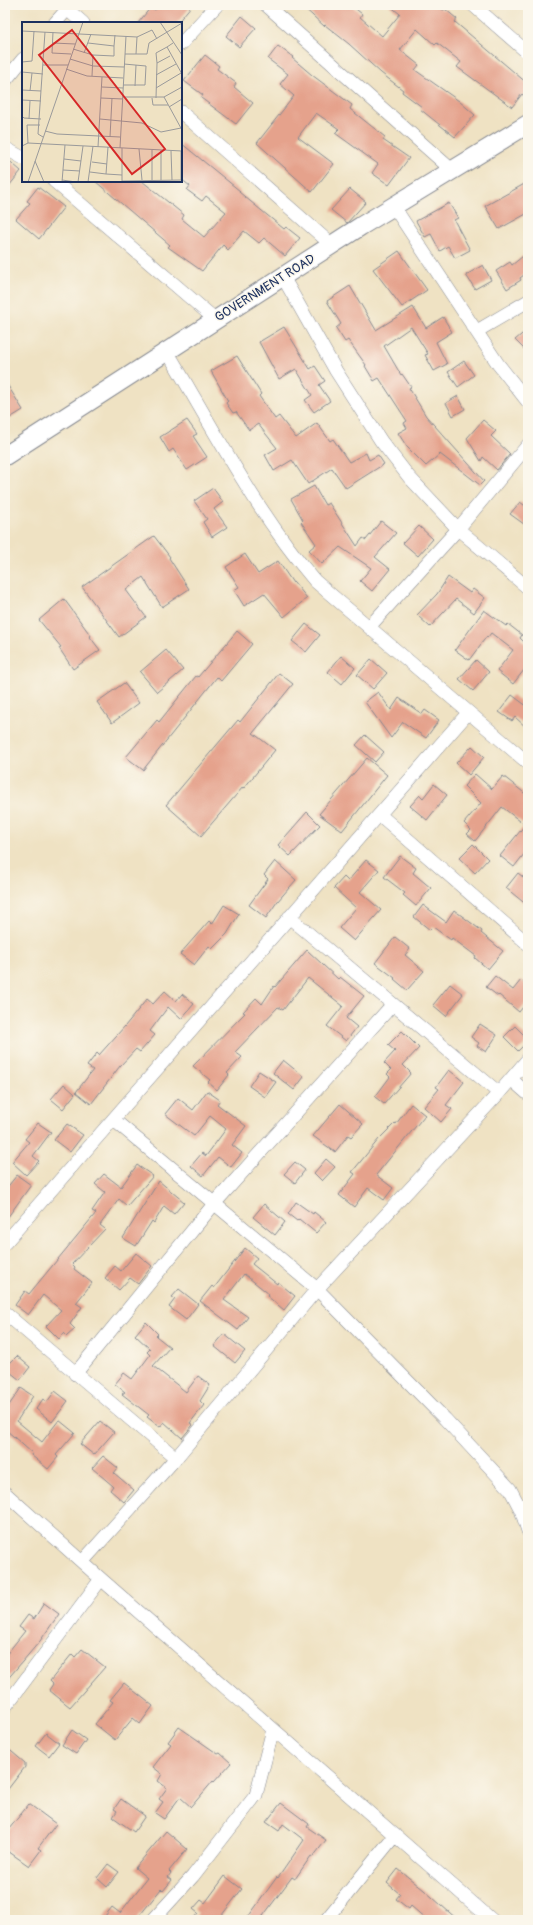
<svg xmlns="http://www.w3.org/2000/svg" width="533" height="1925" viewBox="0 0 533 1925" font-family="Pangolin,sans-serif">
<rect width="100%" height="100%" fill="#fbf7ec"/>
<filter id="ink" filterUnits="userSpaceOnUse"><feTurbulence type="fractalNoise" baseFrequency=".025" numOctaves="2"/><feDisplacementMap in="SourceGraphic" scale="8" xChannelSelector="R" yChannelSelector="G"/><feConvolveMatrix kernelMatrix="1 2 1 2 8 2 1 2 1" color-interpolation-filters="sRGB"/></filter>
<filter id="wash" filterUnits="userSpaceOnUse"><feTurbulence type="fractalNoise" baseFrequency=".012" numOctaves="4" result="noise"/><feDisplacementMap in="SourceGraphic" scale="16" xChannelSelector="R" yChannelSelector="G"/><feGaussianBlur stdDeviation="0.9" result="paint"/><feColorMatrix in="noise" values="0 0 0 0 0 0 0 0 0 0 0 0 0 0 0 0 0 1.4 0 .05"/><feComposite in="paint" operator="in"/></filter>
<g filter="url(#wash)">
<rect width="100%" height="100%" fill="#efe2c3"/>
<g id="blocks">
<path fill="#e5a28c" d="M159,5H192L177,23H138L151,7L155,10Z
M301,5H351L362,14L360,17L382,36L400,14L389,5H437L443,10L445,9L457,19L455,22L528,84V99L522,94L512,107L457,67L461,62L437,43L435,45L417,29L400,50L419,65L415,70L459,101L475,115L455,137L420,109L422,107L402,92L403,90L381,73L349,44L325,25L324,26Z
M242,16L256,28L239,47L226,36Z
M278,46L293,57L292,58L312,75L352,105L350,109L385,137L383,140L409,158L389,185L372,173L378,164L335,133L339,129L316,113L298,137L334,164L312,192L257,143L294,96L280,84L288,74L268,59Z
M205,55L219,66L217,69L236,83L234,87L253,103L236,124L201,98L203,95L184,81Z
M181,143L240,191L239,192L284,229L286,227L300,238L285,256L264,238L259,243L244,231L228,250L223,245L202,271L168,247L170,245L95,181H142L184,215L182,219L204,237L226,212L206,196L202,201L187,190L190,186L181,179Z
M5,157L21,171L5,191Z
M528,182V213L499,229L485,206Z
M38,187L64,207L39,239L16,219L30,203L27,201Z
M350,189L366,202L347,223L331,210Z
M449,203L458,218L454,220L470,250L455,258L448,246L440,251L431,234L425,237L416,221Z
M399,251L427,290L402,307L373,269Z
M528,252V272L520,278L521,280L507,289L496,271L510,262L512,265Z
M483,265L491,280L475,289L466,275Z
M350,286L376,330L413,307L426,328L443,317L452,332L436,342L447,364L434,371L425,355L428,354L411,327L384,346L401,375L402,374L411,387L409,388L426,416L484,481L480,485L440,454L426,466L407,447L398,433L407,428L404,423L407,421L379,378L374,381L365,366L366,365L348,340L345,342L336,328L341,324L327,301Z
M284,327L310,369L315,366L325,381L319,385L330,401L314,412L305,400L312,395L296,369L279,379L259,342Z
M528,329V353L515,340Z
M237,356L261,394L259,396L275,419L279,416L296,438L317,423L330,441L333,439L349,462L366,453L369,460L378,455L384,464L346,488L332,468L308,484L292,460L274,471L265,455L277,448L258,424L249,430L236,412L233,413L226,403L228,401L211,371Z
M464,361L474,375L458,387L448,372Z
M5,381L23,410L5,421Z
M458,396L465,409L453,416L446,403Z
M187,420L197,434L193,436L207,457L187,470L173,449L169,452L160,437Z
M483,420L496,431L491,436L510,454L497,470L483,457L481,461L467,438Z
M314,486L325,505L329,503L357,546L363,538L366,540L381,521L396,533L375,557L390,569L372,591L360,581L371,568L340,547L322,564L309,550L316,544L301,522L303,520L291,499Z
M213,488L223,502L214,509L227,527L212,537L203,522L207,519L194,501Z
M520,502L528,508V527L510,514Z
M419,526L433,539L418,556L403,543Z
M154,536L170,557L169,558L189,589L162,607L143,577L126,590L146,617L119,637L82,587Z
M245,554L258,574L278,561L293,583L294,582L307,598L284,617L264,593L244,606L234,590L239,587L226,567Z
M448,577L470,593L473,589L485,598L474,613L456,599L430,627L417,615L437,594Z
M64,599L91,636L90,637L100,650L73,669L59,648L61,647L39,620Z
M484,610L506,626L508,624L522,635L520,638L528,646V665L513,684L497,671L513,650L491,633L488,637L487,636L469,660L455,650Z
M306,624L320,635L306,652L292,641Z
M237,631L252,644L221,681L217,677L143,770L126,757L157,720L159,722L196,676L198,677Z
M166,650L183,670L157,692L140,672Z
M341,656L355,668L342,684L328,672Z
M371,659L387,673L373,689L357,675Z
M476,660L489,672L473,691L459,679Z
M279,673L293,684L253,733L275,750L244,788L243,787L201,836L166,805L238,720L240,722Z
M124,683L139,703L112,723L97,702Z
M378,692L391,710L399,698L422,714L425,710L439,720L426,738L403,722L391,738L365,702Z
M512,695L528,707V729L515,717L512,721L499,712Z
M365,735L384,752L375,762L356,745Z
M472,746L484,757L469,775L456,763Z
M367,758L387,775L342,831L319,814Z
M475,774L492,789L503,776L528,796V849L514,867L500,856L525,825L502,807L475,841L467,834L471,830L464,823L481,803L464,786Z
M434,784L447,795L427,820L410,806L420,795L423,798Z
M307,812L320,825L290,856L278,845Z
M473,844L488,859L475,873L459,858Z
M400,856L416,868L413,873L431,888L416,906L403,895L405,893L384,877Z
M366,860L379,870L360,892L381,910L354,941L339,928L356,908L334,888L344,877L348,881Z
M275,861L296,880L277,902L266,918L249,905L268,879L264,875Z
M518,873L528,881V906L506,888Z
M224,905L239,914L227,934L212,949L209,946L194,965L180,954L209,921L212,924Z
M423,905L446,922L454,910L482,931L481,933L503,951L488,969L475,958L476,956L452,938L451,940L433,927L430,930L414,917Z
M395,937L410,949L405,955L424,971L407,990L394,979L395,978L375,963Z
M307,950L338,979L340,977L364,996L346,1018L357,1027L346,1041L327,1026L343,1006L308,978L283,1010L278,1007L235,1052L242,1057L227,1073L229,1075L217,1090L208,1082L210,1080L193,1066L245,1013L243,1012L256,998L262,1004L274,986L275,987Z
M495,976L513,990L521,980L528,986V1001L519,1012L499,995L498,996L486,987Z
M450,984L463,994L446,1016L433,1005Z
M165,991L176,1001L182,994L194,1004L181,1019L168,1007L150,1031L155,1035L140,1052L136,1049L120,1066L91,1104L76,1092L93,1070L87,1066L97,1053L99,1055L125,1026L147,999L153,1004Z
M480,1024L497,1035L486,1052L477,1046L479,1043L471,1037Z
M515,1026L528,1039V1041L518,1051L504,1037Z
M402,1031L419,1048L403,1065L411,1073L384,1104L375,1097L390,1077L387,1074L391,1070L384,1063L395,1051L388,1045Z
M283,1060L304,1077L294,1090L273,1073Z
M449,1070L464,1082L446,1105L452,1109L441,1122L424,1107L439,1089L436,1087Z
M259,1071L276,1082L265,1097L249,1086Z
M64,1084L75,1094L63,1109L51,1099Z
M207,1091L220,1100L217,1104L246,1126L232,1145L242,1153L231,1167L218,1157L203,1176L191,1166L202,1153L206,1156L226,1129L210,1116L194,1136L165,1114L178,1098L193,1110Z
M340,1104L363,1124L351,1137L348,1135L335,1152L313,1136Z
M411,1104L425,1115L376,1175L393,1188L384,1200L368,1188L354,1207L339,1195L355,1174L352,1172L379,1139L395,1123L396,1124Z
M38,1123L51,1132L33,1156L39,1161L26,1175L12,1162L29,1142L25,1139Z
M67,1124L83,1135L70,1152L54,1140Z
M326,1159L335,1167L322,1181L314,1173Z
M295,1162L305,1170L295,1183L284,1174Z
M137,1165L153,1176L127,1206L119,1199L100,1225L105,1229L72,1264L75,1267L74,1269L92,1283L76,1303L82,1307L70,1324L75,1329L67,1336L64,1333L59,1339L46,1326L61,1310L43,1295L28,1315L15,1305L25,1291L29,1294L96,1213L92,1211L105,1192L95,1184L104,1174L121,1187Z
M17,1175L31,1185L5,1221V1190Z
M159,1181L184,1202L174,1214L164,1206L154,1223L152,1221L136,1246L123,1238Z
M296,1202L313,1214L314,1212L326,1222L316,1233L299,1219L297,1221L288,1214Z
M264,1204L285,1222L275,1235L253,1217Z
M245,1248L257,1258L252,1264L277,1284L278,1282L295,1296L284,1310L267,1296L269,1294L244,1274L224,1300L248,1317L238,1330L200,1301L212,1286L214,1288Z
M136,1253L152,1266L138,1284L130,1278L119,1290L105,1278L115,1266L121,1271Z
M179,1289L198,1304L186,1320L169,1307L175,1299L172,1297Z
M146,1322L158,1334L156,1336L170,1347L153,1366L186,1392L198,1376L210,1385L200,1401L204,1405L190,1423L193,1425L182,1438L164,1422L160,1427L147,1417L149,1415L122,1394L125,1392L115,1384L124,1373L132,1379L150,1355L147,1352L150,1349L135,1335Z
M224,1334L245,1351L235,1363L214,1346Z
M17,1356L30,1367L20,1380L5,1368Z
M21,1388L33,1396L17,1421L42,1442L59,1420L75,1433L56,1455L58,1457L48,1469L31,1455L32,1453L5,1429V1411Z
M55,1391L68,1401L52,1422L36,1409L43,1399L47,1402Z
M100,1421L114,1432L94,1455L80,1444Z
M103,1456L118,1468L114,1473L134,1490L124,1502L110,1490L113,1486L92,1468Z
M44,1603L59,1614L40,1641L5,1682V1656L25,1631L19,1627L28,1615L34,1619Z
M82,1649L105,1667L70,1707L49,1690L53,1684L50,1681L72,1654L75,1657Z
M124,1683L153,1706L140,1724L133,1718L115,1740L95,1724L113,1702L110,1700Z
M179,1727L218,1754L220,1753L231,1763L214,1782L213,1781L191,1807L180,1797L164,1819L155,1813L163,1802L159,1799L167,1788L158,1781L162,1774L153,1767L171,1744L168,1742Z
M72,1730L86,1740L76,1754L62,1745Z
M46,1733L59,1743L49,1756L36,1746Z
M5,1746L25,1763V1767L5,1793Z
M121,1799L145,1816L134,1832L113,1817L117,1811L114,1809Z
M281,1803L309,1824L307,1827L326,1840L313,1857L311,1856L295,1879L292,1877L260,1920H246L277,1877L278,1878L304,1840L283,1824L279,1831L266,1822Z
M29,1804L56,1824L38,1848L41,1850L29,1866L5,1849V1834Z
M166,1831L187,1849L169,1871L171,1873L168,1877L172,1880L163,1891L161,1889L136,1920H102L112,1907L120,1913L147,1878L135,1868Z
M108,1864L119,1872L107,1887L97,1878Z
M398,1869L424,1890L458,1920H427L411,1906L409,1909L396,1899L400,1894L387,1883Z
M225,1876L242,1889L218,1920H192L198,1913L193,1909L201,1900L205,1903Z"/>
</g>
</g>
<g filter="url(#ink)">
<use href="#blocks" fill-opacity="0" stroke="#858890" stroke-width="1"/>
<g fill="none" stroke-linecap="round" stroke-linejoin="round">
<g stroke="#858890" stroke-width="14">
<path id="street" d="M266,5L453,171
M473,5L528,53
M67,9L83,23
M55,23L71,5
M181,44L217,5
M5,81L23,59
M181,112L332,245
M5,148L23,158
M54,181L216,320
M394,207L498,364L528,402
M283,277L336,371L381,441L409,477L458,529L528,588
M477,331L528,301
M167,351C213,428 256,512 315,581L528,763
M369,627L458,529L528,445
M380,815L528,944
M289,917L499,1093
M511,1079L528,1094
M114,1120L317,1289L445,1419L510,1489L521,1510L528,1531
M5,1243L468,713
M5,1313L176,1458
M75,1374L214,1204L393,1004
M5,1493L101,1579L492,1920
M83,1561L176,1458L317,1289L499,1093L528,1059
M5,1707L101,1579
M153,1920L193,1876L256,1795L273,1729
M326,1920L395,1835"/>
</g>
<g stroke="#858890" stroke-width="20">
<path id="secondary" d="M5,456L361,226L528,124"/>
</g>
<use href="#street" stroke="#fff" stroke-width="13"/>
<use href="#secondary" stroke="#fff" stroke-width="18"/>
</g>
</g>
<g text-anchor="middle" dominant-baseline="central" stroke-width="3" stroke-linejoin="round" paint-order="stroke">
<g font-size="13" fill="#1b2f5e" stroke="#fbf7ec">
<text transform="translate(265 288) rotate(-32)">GOVERNMENT ROAD</text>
</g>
</g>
<g transform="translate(22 22)">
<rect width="160" height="160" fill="#efe2c3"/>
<path fill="none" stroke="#9a9a9b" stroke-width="1" d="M138,0L160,33M0,9L115,15L130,8L135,17M31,10L30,31L49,32M31,21L53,22M66,21L92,24L93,13M151,21L145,25L160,52M51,27L71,33L92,34V24M62,31L69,12M103,32H125L127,21L160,1M114,32L115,15M48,37L71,44L102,45M0,40L10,39L12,9M135,41L134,31L145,25M21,43H46M44,47L65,54L101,56M0,50L21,52M134,53L154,42M70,54L71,33M101,63H123L124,44L102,42M113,64L114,43M80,65L101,66M134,66L159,51M0,68L19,69M8,69L10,51M101,75H142L160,65M142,75L160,108M79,76L101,77M130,76L131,83H146M134,76L135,41L148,34M0,78L19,79M147,85L160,77M0,94L2,96L19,97M7,97L8,79M78,97L120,101L139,110L159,106M23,109L35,112L98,115M21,115L16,112L23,10M88,115L90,76M6,121L5,103H18M0,124L6,121L160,129M76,125L80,55M86,125L84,152L100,153M98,126L104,14M100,126V160M117,127L120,158M149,129L150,158M159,129V158M42,137L59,139M13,139L22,160M70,140L85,142M41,148L58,149M68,150L84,152M40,158L54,160M130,158V128M139,158V128M100,159L160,158M6,160L61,0M40,160L43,123M56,160L61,124M66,160L71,124"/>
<path fill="#d62828" fill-opacity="0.15" stroke="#d62828" stroke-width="2" d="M50,8L143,127L110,152L17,33Z"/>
<rect width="160" height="160" fill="none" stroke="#1b2f5e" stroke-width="2"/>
</g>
<rect width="533" height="1925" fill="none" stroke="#fbf7ec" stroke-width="20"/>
</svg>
